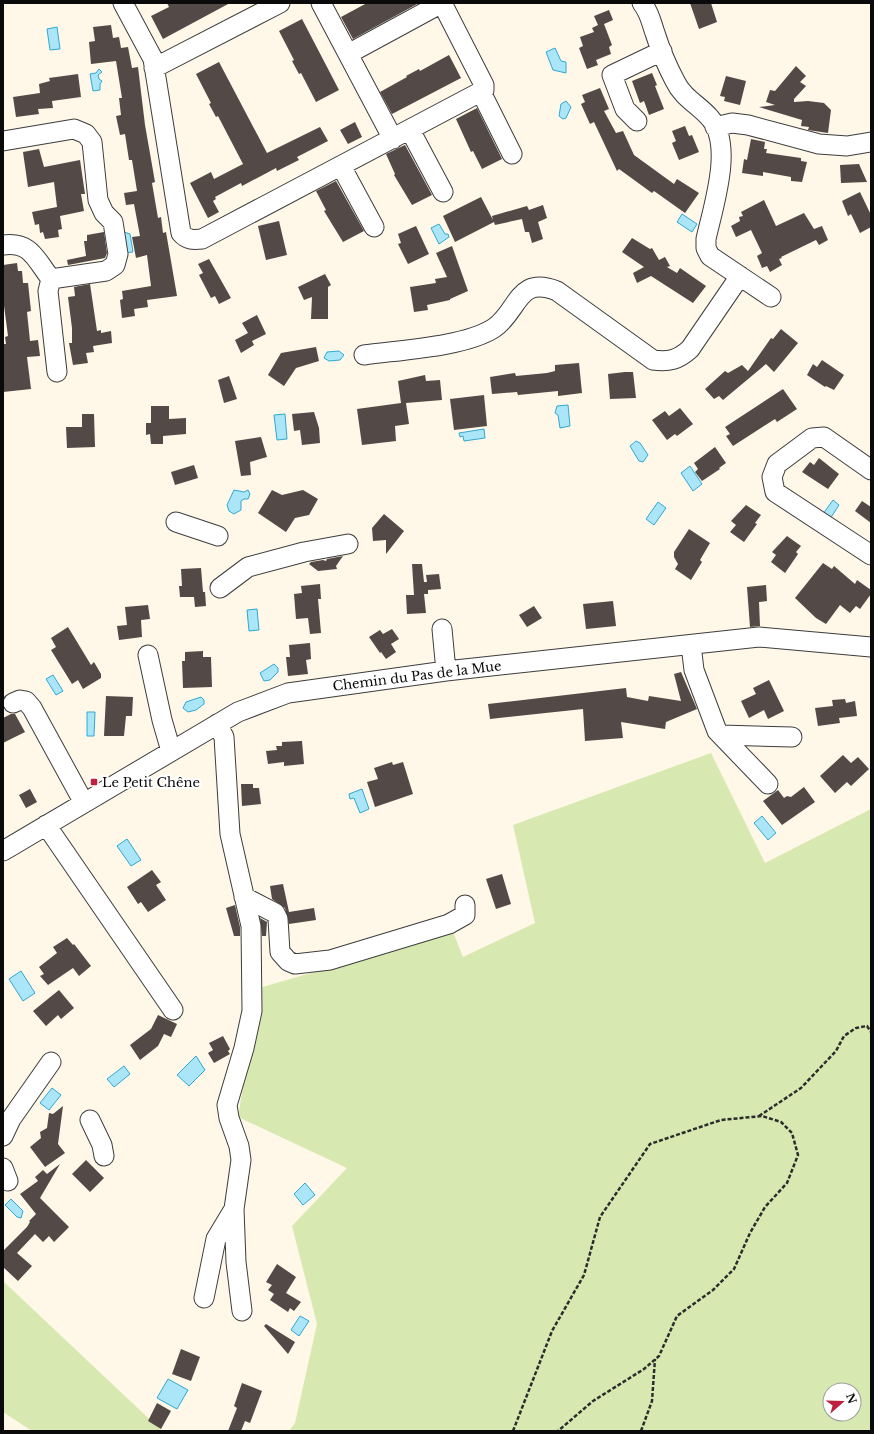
<svg xmlns="http://www.w3.org/2000/svg" width="874" height="1434" viewBox="0 0 874 1434" font-family="'Libre Baskerville',serif">
<rect width="100%" height="100%" fill="#fff7e7"/>
<path fill="#d7e9b1" fill-rule="evenodd" d="M711,753L765,863L871,809V1431H289L295,1423L317,1324L292,1226L347,1168L238,1117L259,988L453,932L463,957L535,923L513,825ZM830,1390H854V1414H830Z
M3,1281L162,1431H32L3,1412Z"/>
<path fill="#abe6f8" stroke="#30a8d1" d="M57,27L60,49L50,50L47,29Z
M555,48L561,61L566,62V73L553,70L546,52Z
M99,69L102,72L98,75L99,79L102,81L100,84V90L93,91L90,74L96,73Z
M566,101L571,107L566,118L563,119L559,116L561,104Z
M682,214L697,224L692,232L677,222Z
M439,224L445,234H448L449,237L439,244L431,228Z
M124,232L130,234L133,252L124,253Z
M339,351L344,355L340,360L329,361L324,358L327,352Z
M568,405L570,426L560,428L558,415L555,413L557,406Z
M285,414L287,439L277,440L274,415Z
M484,429L485,438L464,441L463,436L460,437L459,433Z
M636,441L640,443L648,455L643,462L639,461L630,446Z
M690,466L702,484L693,491L681,473Z
M234,490L244,492L248,490L250,494L248,499H244L241,501V510L234,514L229,511L227,505Z
M833,500L839,505L830,519L823,514Z
M658,502L666,508L654,525L646,519Z
M257,609L259,630L249,631L247,610Z
M274,664L278,668V672L270,680L264,681L260,673Z
M53,675L63,691L56,695L46,679Z
M201,697L204,700V704L196,710L188,712L183,708L186,702Z
M87,712H95L94,736H87Z
M362,789L369,809L360,813L354,798L350,799L349,794Z
M762,816L776,833L768,840L754,823Z
M127,839L141,860L131,866L117,846Z
M21,971L35,993L23,1001L9,979Z
M196,1056L205,1070L189,1086L177,1075Z
M124,1066L130,1074L114,1087L107,1079Z
M52,1088L61,1095L49,1110L40,1103Z
M305,1183L315,1195L303,1205L294,1194Z
M11,1199L23,1211L21,1218L17,1217L5,1205Z
M300,1316L309,1321L299,1336L291,1330Z
M168,1379L188,1390L177,1409L157,1398Z"/>
<path fill="#534946" d="M167,3H230L163,39L151,16L169,7Z
M367,3H419L353,39L341,17Z
M690,3H711L717,22L699,29Z
M609,10L613,20L604,24L612,45L609,47L611,54L596,60L598,65L587,69L579,48L583,46L580,37L594,32L592,28L598,25L594,16Z
M302,19L339,90L316,102L301,73L299,74L292,61L294,60L279,31Z
M111,25L113,38L119,37L121,48L128,47L132,68L138,67L145,125L155,182L152,183L158,218L161,217L163,233L166,232L177,296L147,300L148,307L134,309L135,316L122,318L120,300L123,299L122,291L151,286L147,255L136,258L132,237L140,236L134,204L126,205L124,193L137,191L132,160H129L125,134L120,135L116,116L121,115L119,98H122L116,61L91,64L89,42L95,41L93,27Z
M449,55L461,78L392,114L380,92L407,77L406,76L419,69L420,71Z
M219,62L267,153L320,127L328,141L297,157L299,160L277,171L276,168L242,186L241,183L215,197L216,199L213,201L219,212L208,218L190,183L211,172L214,179L243,164L218,116L216,117L209,104L211,103L196,74Z
M796,66L806,76L800,82L806,86L794,99V102L808,101L824,103L831,110L828,133L808,130L809,127L801,126L802,120L759,107L775,105L766,102L770,90L775,91Z
M652,73L657,85L655,86L664,109L649,115L644,101L640,103L632,81Z
M78,74L81,97L52,101L53,108L38,109L39,114L16,117L13,97L40,93L39,84L50,81L49,78Z
M726,76L746,81L740,105L724,101L725,97L720,96Z
M600,88L609,109L604,111L616,133L623,131L634,155L674,184L677,179L699,193L685,213L654,191L652,193L619,169L617,171L594,122L590,124L581,104L585,102L582,95Z
M477,108L502,159L482,169L473,151L471,152L456,119Z
M355,122L362,137L348,144L340,130Z
M685,126L689,136L692,135L699,152L679,160L672,143L676,141L672,131Z
M751,139L765,142L764,149H767L766,153L801,158V161L807,162L802,182L791,181V177L763,172V176L742,173L744,159L747,160Z
M405,145L432,195L412,205L394,175L395,174L386,154Z
M39,149L44,167L80,160L85,194H81L84,211L60,216L62,229L58,230L59,237L45,239L43,232L40,233L39,224L35,225L32,212L57,207L54,182L28,187L23,152Z
M859,164L867,182L841,183L840,165Z
M336,181L364,231L343,242L324,211L326,210L316,191Z
M860,192L871,215V227L860,233L851,214L848,216L842,201Z
M481,197L493,220L492,216L527,206L529,210L543,205L547,218L538,222L543,239L532,243L529,232H525L522,219L495,225L494,222L455,242L443,216Z
M764,200L776,226L804,213L814,229L822,226L828,240L819,245L816,240L781,257L782,258L779,259L782,265L770,272L767,266L762,268L757,256L762,253L751,230L736,237L731,226L740,221L739,217L743,216L741,212Z
M279,221L287,255L266,260L258,226Z
M416,226L429,254L408,264L398,244L401,243L398,234Z
M104,232L107,253L105,258L68,265L67,260L86,256L84,241H87V235Z
M632,238L650,249L652,248L659,260L665,257L670,266L667,267L677,273L680,268L706,286L693,303L651,276L637,283L633,273L644,267L622,252Z
M452,246L468,291L450,299V300L427,305L428,310L414,312L410,287L436,283L435,279L447,277L436,253Z
M209,259L231,298L219,304L215,296L211,298L199,275L203,273L198,264Z
M17,263L18,271H22L23,283H28L31,311L27,312L30,341L38,340L40,356L27,357L31,389L3,392V344H6L5,337L8,336L3,298V265Z
M325,274L331,285L328,287V319H311L312,297L304,300L298,287Z
M90,284L97,331L101,330V333L111,331L112,343L93,346L94,352L86,353L88,363L73,365L69,343H72V328L68,297L75,296L74,287Z
M257,315L266,334L252,341L254,345L241,353L235,340L248,333L242,323Z
M781,329L798,343L774,372L766,364L723,400L719,396L714,399L705,389L725,371L728,373L742,365L748,371L771,338L773,339Z
M316,347L319,361L296,368L284,386L268,375L281,353Z
M822,360L844,375L834,390L826,386L825,387L807,375L813,364L817,367Z
M579,363L582,393L558,396V391L518,395L517,392L492,394L490,377L515,373L516,376L547,373L555,371V365Z
M625,372H633L636,398L610,399L608,374Z
M425,375L426,381L440,380L442,400L406,403L409,424L395,426L396,441L362,445L357,409L401,403L398,381Z
M229,376L237,399L224,403L218,380Z
M783,389L797,409L777,422L775,419L733,446L726,436L730,434L725,427Z
M484,395L487,426L454,430L450,399Z
M151,406H169V419L186,418V434L163,436V444H151L150,434L146,435V423H151Z
M680,408L693,424L677,436L675,434L667,440L652,420L665,411L669,416Z
M314,412L319,428L320,443L302,445L300,430L294,431L292,414Z
M82,414H94L95,447L67,448L66,427H82Z
M261,437L267,457L250,462L251,475L241,476L235,441Z
M715,447L726,463L719,468L720,469L702,481L695,472L698,469L694,463Z
M819,458L839,474L828,489L802,472L810,462L814,465Z
M194,465L198,478L175,485L171,472Z
M272,490L282,495L303,490L318,499L309,515L295,518L286,532L258,513Z
M862,501L871,507V523L855,511Z
M746,505L761,515L755,523L757,524L744,542L730,532L736,525L731,521Z
M384,514L404,531L386,554V540L373,541L372,528Z
M689,529L710,543L700,560L702,562L691,580L675,569L678,564L674,557V552Z
M787,536L801,546L796,552L798,554L785,573L771,562L776,555L772,552Z
M343,556L336,566L337,569L318,571L309,564L311,562L323,560L326,561L327,559Z
M823,563L832,569L834,566L855,584L857,580L871,590V594L860,609L856,606L850,613L840,605L826,624L816,618L795,598Z
M412,564H422L424,582H427L426,575L439,574L441,589L428,590V594H424L426,613L407,614L406,595H414Z
M201,568L203,592H205L206,606L195,607L194,597H180L179,586H182L181,569Z
M320,584L321,599H318L321,633L310,634L308,618L296,619L294,594L302,593L301,586Z
M766,585L767,601L759,602L760,626L750,627L747,587Z
M613,601L616,626L586,629L583,604Z
M148,605L150,619L141,620L142,637L119,640L117,626L127,625L125,607Z
M534,606L542,618L527,627L519,615Z
M68,627L91,665L94,662L101,674V678L83,689L78,680L72,684L51,650L56,647L51,638Z
M392,629L399,639L391,644L396,652L386,659L381,652L380,653L369,637L380,630L383,634Z
M310,643L311,659L306,660L308,674L288,676L286,657H290L289,645Z
M203,651V657H211L212,687L183,688L182,661H185V652Z
M681,672L697,709L666,722L665,729L621,722L623,738L585,741L583,709L490,719L488,704L626,688L627,697L648,701L649,696L681,701L674,674Z
M769,680L784,711L768,719L764,710L749,718L741,701L756,694L753,688Z
M106,696L133,697L132,716H126L124,736H104Z
M845,699L846,703L855,701L857,716L839,718L840,723L818,726L815,708L833,706L832,700Z
M11,714H15L25,732L3,743V718Z
M302,741L304,764L284,766V762L268,764L266,751L277,750L276,746H282V742Z
M843,755L851,763L858,757L869,769L851,786L847,782L835,793L820,776Z
M392,762L393,765L403,762L413,794L375,807L367,782L378,779L374,768Z
M241,784H253V788H259L261,804L242,806Z
M804,787L815,802L782,825L763,801L778,790L784,798L787,796L791,797Z
M30,789L37,802L26,808L19,795Z
M152,870L161,882L156,885L166,900L148,912L141,902L138,904L127,887Z
M502,874L511,904L496,909L486,879Z
M283,884L289,912L314,908L316,920L289,924L285,908L272,899L270,886Z
M235,905L240,927V936H234L226,908Z
M260,918L267,922L266,936H262Z
M67,938L73,945L74,944L91,966L79,976L73,968L48,985L40,976L44,974L39,967L57,953L53,947Z
M59,990L74,1008L61,1019L58,1015L46,1026L33,1011Z
M158,1015L177,1024L171,1037L164,1034L158,1046L140,1060L130,1045L151,1029Z
M223,1036L230,1049L228,1051L230,1054L214,1063L208,1053L213,1050L209,1043Z
M63,1106L58,1144L65,1153L45,1167L30,1147L41,1138L40,1132L47,1128L49,1113L53,1114Z
M86,1160L104,1178L90,1192L72,1174Z
M60,1164L40,1198L69,1227L54,1242L49,1236L43,1242L35,1234L17,1253L32,1266L18,1281L3,1267V1251L27,1227L30,1222L29,1221L36,1214L20,1194L38,1181L35,1177L43,1170L47,1174Z
M277,1264L296,1277L286,1293L301,1302L294,1311L290,1308L288,1312L270,1300L274,1294L268,1290L272,1285L266,1282Z
M266,1324L295,1342L288,1354L264,1326Z
M181,1349L200,1357L191,1381L172,1374Z
M242,1383L262,1391L250,1423L245,1421L241,1431H228L237,1408L234,1406Z
M157,1403L171,1411L161,1429L148,1421Z"/>
<g fill="none" stroke-linecap="round" stroke-linejoin="round">
<g stroke="#3d3d3d" stroke-width="21">
<path id="minor" d="M123,3L153,59L181,233C187,240 193,240 202,239L484,90V85L442,3
M321,3L393,139
M642,3C650,13 651,22 655,33C660,49 667,66 675,81C683,98 699,105 710,118C734,145 713,207 706,239V248L710,256L771,297
M348,54L442,3
M154,68L280,3
M481,92L512,154
M637,121L625,109L612,75L662,51
M715,127L732,123L748,125L819,144L847,146L871,142
M410,130L443,192
M3,141L74,129L86,134L92,142L98,200L104,213L113,222L118,254L115,265L106,271L51,279C36,260 31,241 3,245
M341,166L374,227
M51,279L48,291L57,372
M364,355C399,350 465,347 494,328C519,311 517,275 557,291L653,360C669,362 678,360 690,349L740,276
M871,470L824,437L812,438L777,464L772,477L775,492L871,555
M176,522L218,536
M220,588L248,567L304,552L348,544
M442,629L446,671
M691,645L694,670L717,731L768,784
M148,655L162,720L171,751
M13,703L20,700L26,701L32,708L84,803
M217,724L224,737L230,834L251,926L252,1011L244,1048L227,1105L229,1118L239,1146L241,1160L234,1209L236,1262L242,1311
M721,735L792,737
M46,825L173,1010
M3,851L238,712L288,693L446,671L759,637L871,647
M244,897L275,913L278,919L280,952L288,961L295,964L330,960L449,924L465,915V905
M90,1120L102,1145L104,1156
M3,1136L11,1119L51,1062
M3,1168L8,1181
M204,1298L216,1239L234,1209"/>
</g>
<path stroke="#2c2c2c" stroke-width="2.5" stroke-dasharray="4 2" stroke-linecap="butt" d="M759,1116L801,1088L836,1051L844,1036L856,1028L867,1026L871,1032
M513,1431L552,1331L584,1275L600,1217L650,1144L721,1120L762,1116L781,1122L792,1133L798,1155L787,1183L765,1207L750,1233L734,1269L713,1290L677,1316L659,1356L644,1369L593,1401L558,1431
M641,1431L652,1401L655,1359"/>
<use href="#minor" stroke="#fff" stroke-width="19"/>
</g>
<rect fill="#bd1f3e" stroke="#fff" stroke-width="1.5" x="90" y="778" width="8" height="8" rx="2"/>
<g text-anchor="middle" dominant-baseline="central" stroke-width="4" stroke-linejoin="round" paint-order="stroke">
<g font-size="13" fill="#0a0a0a" stroke="#fff">
<text transform="translate(417 676) rotate(-7)">Chemin du Pas de la Mue</text>
</g>
<g font-size="13" fill="#0a0a0a" stroke="#fff" text-anchor="start">
<text x="102" y="782">Le Petit Chêne</text>
</g>
</g>
<rect width="874" height="1434" fill="none" stroke="#0a0a0a" stroke-width="8"/>
<g transform="translate(842 1402) rotate(70)"><circle r="19" fill="#ffffff" stroke="#9d9d9d"/>
<path d="M0-3L7 15L0 10L-7 15Z" fill="#bd1f3e"/>
<text y="-6" font-size="11" font-weight="bold" text-anchor="middle" fill="#0a0a0a">N</text>
</g>
</svg>
